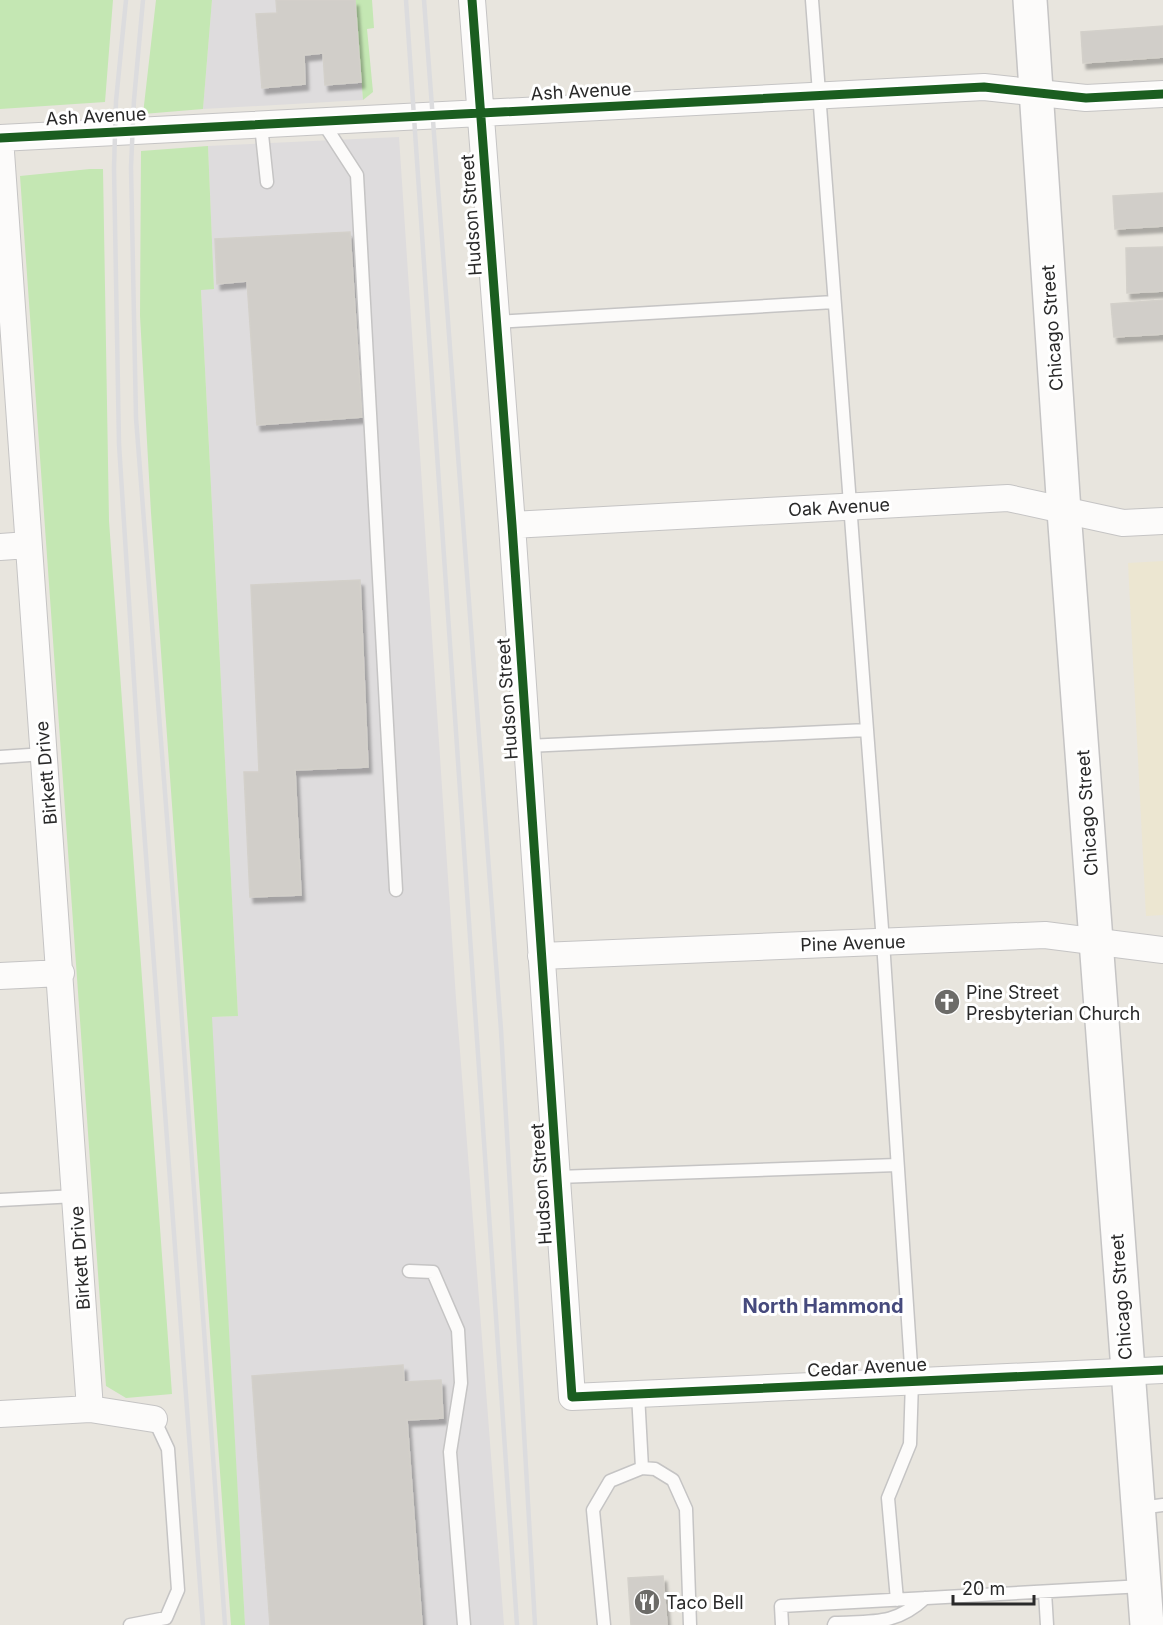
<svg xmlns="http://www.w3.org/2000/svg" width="1163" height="1625" viewBox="0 0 1163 1625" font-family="Inter,sans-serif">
<defs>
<filter id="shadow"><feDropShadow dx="3.5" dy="6" stdDeviation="1.5" flood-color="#0004"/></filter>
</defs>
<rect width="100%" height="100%" fill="#e8e5de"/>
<path fill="#dedcdd" d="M212,0H355L363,100L203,109Z
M399,137L456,999L504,1625H245L211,1017L238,1016L201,289H214L208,146Z"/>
<path fill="#ece6d1" d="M1163,561V915L1146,916L1128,563Z"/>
<path fill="#c4e7b3" d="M0,0H113L105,102L0,109Z
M156,0H212L203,109L143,114Z
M355,0H372L374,28L367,29L373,92L363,100Z
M208,146L214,289L201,290L238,1016L212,1017L245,1625H231L151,513L140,316L141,151Z
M90,169H103L109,521L172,1394L126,1398L106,1386L20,176Z"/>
<path fill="#d1cec9" stroke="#d3d0ca" stroke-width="1.5" filter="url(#shadow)" d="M276,0H355L361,82L325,85L323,53L304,55L305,84L262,88L256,14L277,13Z
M1163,26V57L1083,63L1081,32Z
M1163,193V226L1115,229L1113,196Z
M350,232L362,417L257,425L247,281L217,284L215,239Z
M1163,247V291L1127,293L1126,248Z
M1163,300V334L1114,337L1111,304Z
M360,580L368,767L295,770L301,895L250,897L244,772H259L251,585Z
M403,1365L404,1382L441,1380L443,1418L407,1420L422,1625H270L252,1376Z
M663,1576L667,1625H631L628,1578Z"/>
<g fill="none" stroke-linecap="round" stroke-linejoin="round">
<g stroke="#c5c4c4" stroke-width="15">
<path id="service" d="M812,0L883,942L912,1381L910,1444L888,1498L897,1600
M322,121L357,175L396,890
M261,125L267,182
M496,322L834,302
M527,746L867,730
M0,757L44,754
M557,1177L897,1165
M0,1200L76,1196
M409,1271L433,1272L458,1330L461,1383L450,1452L464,1625
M638,1394L642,1468
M1140,1508L1163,1505
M1045,1592L1047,1625
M130,1625L166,1618L178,1590L168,1449L154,1419
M604,1625L593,1510L610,1481L642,1468L655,1469L673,1480L686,1509L690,1625
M782,1625L781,1606L1143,1586
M834,1625L835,1623C873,1621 896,1625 925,1598"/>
</g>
<g stroke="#c5c4c4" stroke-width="28">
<path id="minor" d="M472,0L512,525L572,1397L1163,1370
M0,138L90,1409
M0,138L984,87L1086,98L1163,94
M512,525L1008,498L1123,523L1163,521
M0,547L28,545
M541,956L1045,935L1163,950
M0,976L61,973
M0,1414L90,1409L154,1419"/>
</g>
<g stroke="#c5c4c4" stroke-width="36">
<path id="secondary" d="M1030,0L1064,511L1147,1625"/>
</g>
<use href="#service" stroke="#fcfbfa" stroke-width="12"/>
<use href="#minor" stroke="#fcfbfa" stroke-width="26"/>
<use href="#secondary" stroke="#fcfbfa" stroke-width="33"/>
<path stroke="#dcdcde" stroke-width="4.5" d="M126,0L116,101L114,168L119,444L140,775L203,1625
M143,0L134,100L131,167L136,418L174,909L225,1625
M406,0L517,1625
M424,0L501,1030L535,1625"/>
<g stroke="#fff" stroke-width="13">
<path id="cycleway" d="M472,0L512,525L572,1397L1163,1370
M0,138L984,87L1086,98L1163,94"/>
</g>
<use href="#cycleway" stroke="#1b5e20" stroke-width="9"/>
</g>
<defs>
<g id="church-disc" transform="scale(1.35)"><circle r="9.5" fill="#6c6b68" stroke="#fff"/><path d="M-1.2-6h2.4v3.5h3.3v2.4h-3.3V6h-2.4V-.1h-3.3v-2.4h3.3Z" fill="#fff"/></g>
<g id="restaurant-disc" transform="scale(1.35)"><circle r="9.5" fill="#6c6b68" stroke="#fff"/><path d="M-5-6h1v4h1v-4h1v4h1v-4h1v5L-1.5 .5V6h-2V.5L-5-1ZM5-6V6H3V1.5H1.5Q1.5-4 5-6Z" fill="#fff"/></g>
</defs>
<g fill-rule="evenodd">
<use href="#church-disc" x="947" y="1002"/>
<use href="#restaurant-disc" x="647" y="1602"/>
</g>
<g text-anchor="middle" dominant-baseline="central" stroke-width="6" stroke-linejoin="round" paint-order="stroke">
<g font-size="18" fill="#292929" stroke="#fff">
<text transform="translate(581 91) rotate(-3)">Ash Avenue</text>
<text transform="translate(96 116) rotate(-3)">Ash Avenue</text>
<text transform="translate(471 215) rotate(-94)">Hudson Street</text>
<text transform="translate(1052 328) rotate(-94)">Chicago Street</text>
<text transform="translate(839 507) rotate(-3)">Oak Avenue</text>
<text transform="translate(507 699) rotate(-94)">Hudson Street</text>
<text transform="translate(46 773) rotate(-95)">Birkett Drive</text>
<text transform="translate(1087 813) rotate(-94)">Chicago Street</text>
<text transform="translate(853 943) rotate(-2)">Pine Avenue</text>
<text transform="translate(541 1184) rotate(-94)">Hudson Street</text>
<text transform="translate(80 1258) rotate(-94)">Birkett Drive</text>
<text transform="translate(1121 1297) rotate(-94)">Chicago Street</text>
<text transform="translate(867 1367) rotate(-3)">Cedar Avenue</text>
</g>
<g font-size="18" fill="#292929" stroke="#fff" text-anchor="start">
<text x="966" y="992">Pine Street<tspan x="966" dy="21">Presbyterian Church</tspan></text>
<text x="666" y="1602">Taco Bell</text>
</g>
<g font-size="20" font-weight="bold" fill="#464a7d" stroke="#fff">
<text x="823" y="1306">North Hammond</text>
</g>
</g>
<path d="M953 1595v9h81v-9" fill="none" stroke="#292929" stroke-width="3"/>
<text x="962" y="1595" font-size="18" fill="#292929" stroke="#ffffff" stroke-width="4.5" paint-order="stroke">20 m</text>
</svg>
